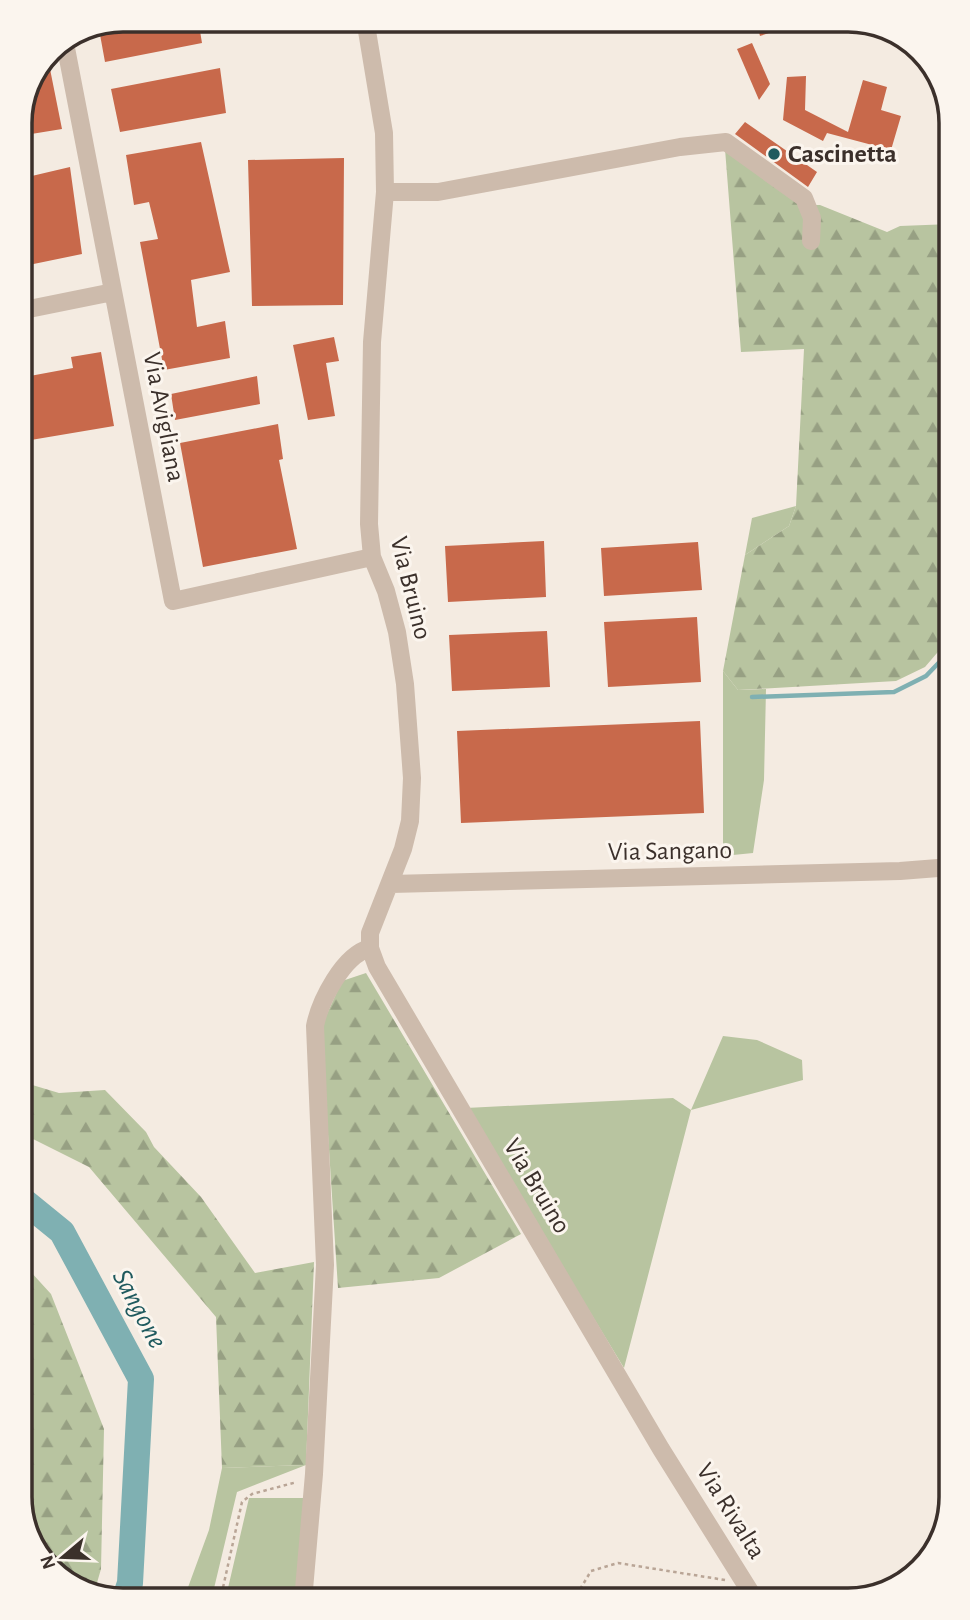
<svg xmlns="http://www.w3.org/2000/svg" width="970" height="1620" viewBox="0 0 970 1620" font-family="'Alegreya Sans',sans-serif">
<defs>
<pattern id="forest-firs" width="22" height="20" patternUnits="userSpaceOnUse" patternTransform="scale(1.75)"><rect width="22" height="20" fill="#b8c4a0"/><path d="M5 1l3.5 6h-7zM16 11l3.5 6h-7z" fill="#97a083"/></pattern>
</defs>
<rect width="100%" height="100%" fill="#f4ebe1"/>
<path fill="#b8c4a0" d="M796,506L789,526L745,555L752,518Z
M723,671L738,690L766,689L764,780L753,853L723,856Z
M723,1036L757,1040L802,1060L803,1080L691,1110L624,1368L466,1108L673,1098L691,1110Z
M306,1465L237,1492L211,1601H183L209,1530L222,1468Z
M249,1498H305L296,1601H225Z"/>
<path fill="url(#forest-firs)" d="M725,149L802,205H820L887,232L900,226L951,224L949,639L925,667L896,681L738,690L723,671L745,555L789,526L796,506L804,349L741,352Z
M366,973L521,1234L439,1278L338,1288L321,1027L342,981Z
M19,1081L59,1093L105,1090L146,1132L154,1147L201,1197L255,1273L314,1262L306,1465L222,1468L216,1317L89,1167L19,1132Z
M19,1259L51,1294L104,1429L101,1569L94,1593L65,1584L30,1543L19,1498Z"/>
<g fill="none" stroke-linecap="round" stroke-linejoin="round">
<path stroke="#7fb0b2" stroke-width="4.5" d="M752,697L894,692L926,676L951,650"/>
<path stroke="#7fb0b2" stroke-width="26" d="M19,1197L62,1232L141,1379L130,1583L124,1601"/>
</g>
<path fill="#c8694b" d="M122,19H198L202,43L105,62L99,29Z
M772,19H803V22L760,36L757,24Z
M752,43L770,84L759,100L737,49Z
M47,54L62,129L19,136V116Z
M220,68L226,113L120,132L111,89Z
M806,76L805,110L848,132L863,80L887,87L881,110L901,116L891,150L827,133L823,141L783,120L787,77Z
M745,122L817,172L808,187L735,134Z
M201,142L230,272L191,280L197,327L225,321L230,358L164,370L140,242L158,239L149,202L134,205L126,155Z
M344,158L343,305L252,306L248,160Z
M70,167L82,254L19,267V179Z
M334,337L339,361L326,363L335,416L308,420L293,345Z
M101,352L114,426L19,442V378L73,368L71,357Z
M257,376L260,404L175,420L171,394Z
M278,424L283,459L279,460L297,549L203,567L180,443Z
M544,541L546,597L448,602L445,546Z
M698,542L702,590L604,596L601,548Z
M697,617L701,682L608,687L604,622Z
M547,631L550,687L452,691L449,635Z
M700,721L704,813L461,823L457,731Z"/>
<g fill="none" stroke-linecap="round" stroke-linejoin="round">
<path stroke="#b9a596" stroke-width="2.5" stroke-dasharray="3.5 3.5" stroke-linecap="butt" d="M220,1601L242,1502L252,1494L297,1482
M573,1601L591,1571L618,1563L725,1580"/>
<path stroke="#cdbbac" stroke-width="18" d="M65,43L173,601L372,557
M385,192H438L680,147L726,142L804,198L812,218L811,241
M19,311L113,292
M391,884L900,871L951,867
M370,948L377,967L661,1449L756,1601
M303,1601L314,1474L325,1265L315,1026C320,1001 343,955 370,948V933L403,849L410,821L412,778L405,684L397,632L386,591L372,557L369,524L372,342L385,192L384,133L365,19"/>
</g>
<circle fill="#1f5a5e" stroke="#fbf5ee" stroke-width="2.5" cx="774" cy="154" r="7"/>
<g text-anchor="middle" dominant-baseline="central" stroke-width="6" stroke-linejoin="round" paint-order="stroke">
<g font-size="26" font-weight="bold" fill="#3b302b" stroke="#fbf5ee" text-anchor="start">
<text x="788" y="154">Cascinetta</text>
</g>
<g font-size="26" fill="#3b302b" stroke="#fbf5ee">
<text transform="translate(164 417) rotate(79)">Via Avigliana</text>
<text transform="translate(411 588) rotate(76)">Via Bruino</text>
<text transform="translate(670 851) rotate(-1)">Via Sangano</text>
<text transform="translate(537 1186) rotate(59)">Via Bruino</text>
<text transform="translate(731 1511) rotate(58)">Via Rivalta</text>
</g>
<g font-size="28" font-style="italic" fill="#1f5a5e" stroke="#fbf5ee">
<text transform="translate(139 1309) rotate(62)">Sangone</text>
</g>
</g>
<path d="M0 0H970V1620H0ZM123 32H848A91 91 0 0 1 939 123V1497A91 91 0 0 1 848 1588H123A91 91 0 0 1 32 1497V123A91 91 0 0 1 123 32Z" fill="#fbf5ee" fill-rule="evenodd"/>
<path fill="none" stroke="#3b302b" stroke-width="3.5" d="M123 32H848A91 91 0 0 1 939 123V1497A91 91 0 0 1 848 1588H123A91 91 0 0 1 32 1497V123A91 91 0 0 1 123 32Z"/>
<g transform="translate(63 1557) rotate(251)" stroke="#fbf5ee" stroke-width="5" paint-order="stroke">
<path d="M0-5L12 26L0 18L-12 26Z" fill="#3b302b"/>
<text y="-10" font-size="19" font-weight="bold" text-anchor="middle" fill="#3b302b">N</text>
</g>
</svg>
